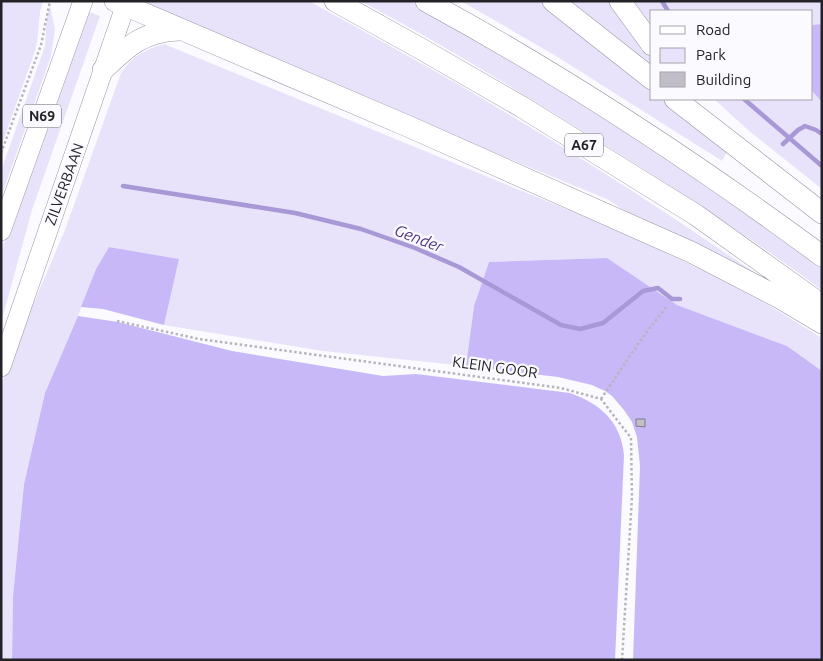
<svg xmlns="http://www.w3.org/2000/svg" width="823" height="661" viewBox="0 0 823 661" font-family="Ubuntu,sans-serif">
<rect width="100%" height="100%" fill="#fbfaff"/>
<path fill="#e8e3fa" d="M1,1H43C37,18 40,34 35,51L1,147Z
M309,1C377,39 446,76 513,117C602,170 688,227 774,286L642,223L609,200L131,2Z
M360,1H410L436,15L616,124L822,267V290C739,229 651,173 563,119C497,78 430,37 360,1Z
M461,1H543L652,87V99H666L729,148L722,161L556,56Z
M562,1H615L652,53V73Z
M634,1H822V24L812,25V11H652V27Z
M50,6L55,29L51,56L1,197V171L45,46L47,17Z
M84,10L100,16L32,210L1,323V252Z
M164,44L622,232L706,272L757,298L822,338V371L787,346L677,305L607,258L489,262L474,306L466,366L323,351L164,325L179,259L109,247L96,269L78,316L45,393L24,484L13,596L12,660H1V391L6,368L65,230L121,73C132,57 145,49 164,44Z
M812,91L822,102V189L748,130L714,99H812Z"/>
<path fill="#c8b8f8" d="M822,24V102L812,91V25Z
M109,247L179,259L164,325L103,309L81,307L96,269Z
M607,258L677,305L787,346L822,371V660H633L640,466L637,437L632,422L624,410L612,396L605,391L592,385L558,377L466,366L474,306L489,262Z
M78,316L118,322L232,351L383,376L416,374L570,393C601,404 621,422 624,455L615,660H12L13,596L24,484L45,393Z"/>
<g fill="none" stroke-linecap="round" stroke-linejoin="round">
<path stroke="#a898d6" stroke-width="4.5" d="M662,1L668,11
M744,99L822,166
M783,144L798,130L805,126L816,130L822,134
M123,186L295,213L361,229L415,248L459,267L561,325L580,329L603,323L643,291L658,288L672,299H680"/>
</g>
<path fill="#c1beca" stroke="#7e7b86" d="M636,419H645V427L636,426Z"/>
<g fill="none" stroke-linecap="round" stroke-linejoin="round">
<g stroke="#9795a0" stroke-width="20">
<path id="primary" d="M1,231L83,1
M1,367L127,1"/>
</g>
<g stroke="#9795a0" stroke-width="22">
<path id="motorway" d="M115,1L412,128L691,252L780,298L822,323
M335,1L423,50L522,107L696,215L822,305
M426,1C564,76 696,163 822,256
M553,1L652,79
M620,1L652,45
M103,70C127,47 143,31 179,30
M675,99L822,213"/>
</g>
<path stroke="#b6b5ba" stroke-width="2.5" stroke-dasharray="2.5 2.5" stroke-linecap="butt" d="M1,153L41,45L50,1
M117,321L199,339L561,388L601,399L631,438L632,497L622,660
M601,399L640,341L667,306"/>
<use href="#primary" stroke="#fff" stroke-width="19"/>
<use href="#motorway" stroke="#fff" stroke-width="21"/>
</g>
<g text-anchor="middle" dominant-baseline="central" stroke-width="4.5" stroke-linejoin="round" paint-order="stroke">
<g fill="#fbfaff" stroke="#646468" stroke-width="1">
<rect x="23" y="104.5" width="38" height="23" rx="4"/>
<rect x="565" y="133.5" width="38" height="23" rx="4"/>
</g>
<g font-size="14" font-weight="bold" fill="#232327">
<text x="42" y="116">N69</text>
<text x="584" y="145">A67</text>
</g>
<g font-size="15" fill="#232327" stroke="#fbfaff">
<text transform="translate(64 184) rotate(-70)">ZILVERBAAN</text>
<text transform="translate(495 367) rotate(8)">KLEIN GOOR</text>
</g>
<g font-size="16" font-style="italic" fill="#503782" stroke="#fbfaff">
<text transform="translate(419 238) rotate(21)">Gender</text>
</g>
</g>
<rect width="823" height="661" fill="none" stroke="#232327" stroke-width="5"/>
<rect x="650" y="10" width="162" height="90" fill="#fbfaff" stroke="#a5a4a9"/>
<rect x="660" y="26" width="25" height="8" fill="#ffffff" stroke="#a5a4a9"/>
<text x="696" y="35" font-size="15" fill="#232327">Road</text>
<rect x="660" y="48" width="25" height="15" fill="#e8e3fa" stroke="#a5a4a9"/>
<text x="696" y="60" font-size="15" fill="#232327">Park</text>
<rect x="660" y="72" width="25" height="15" fill="#c1beca" stroke="#a5a4a9"/>
<text x="696" y="85" font-size="15" fill="#232327">Building</text>
</svg>
